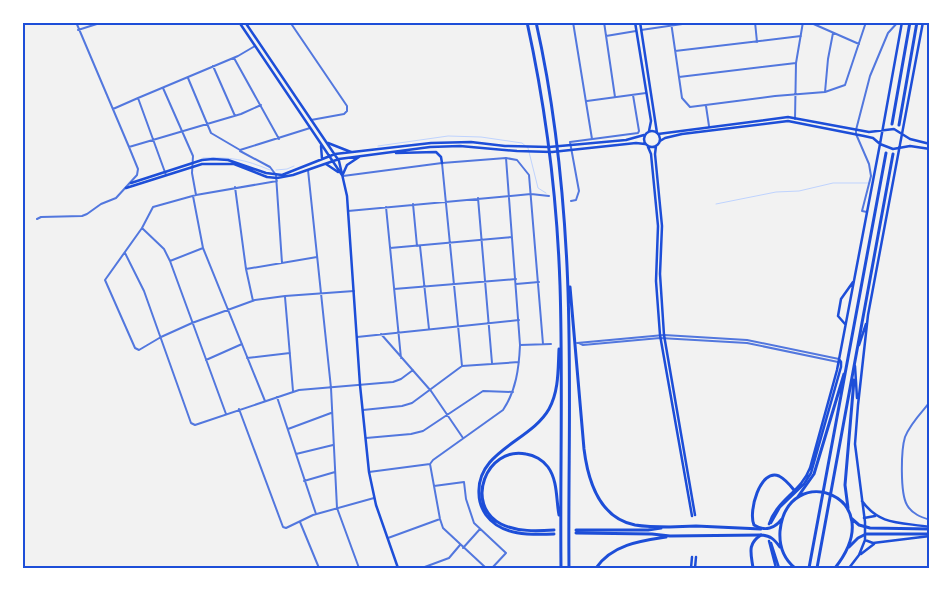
<svg xmlns="http://www.w3.org/2000/svg" width="952" height="591" viewBox="0 0 952 591" font-family="Overpass,sans-serif">
<rect width="100%" height="100%" fill="#f2f2f2"/>
<g fill="none" stroke-linecap="round" stroke-linejoin="round">
<path stroke="#bfd3fe" stroke-width="1" d="M378,146L448,136L481,137L522,143L528,148L538,188L546,193
M203,158C231,157 244,159 270,170
M276,170L287,169L294,166
M716,204L776,192L799,191L833,183H870"/>
<path stroke="#5277de" stroke-width="2" d="M76,22L129,147L241,114L261,105
M290,22L347,106V111L344,114L311,120
M573,22L592,139
M604,22L615,97
M671,22L682,98L690,107L775,96L825,92L845,85L866,22
M755,22L757,42
M809,22L859,44
M78,30L103,22
M641,30L696,22
M606,36L636,31
M675,51L801,36
M234,58L279,139
M213,66L235,116
M679,77L796,63
M188,78L211,133L240,150L310,128
M163,88L193,156L192,173L196,195
M825,92L828,59L833,33
M587,101L646,93
M706,106L709,126
M113,109L138,98
M795,119L796,63L803,22
M240,151L270,167L276,175L282,263
M442,163L462,366
M308,170L331,388L337,508L359,568
M166,175L138,98L238,56L255,46
M343,176L442,163L506,158L517,160L529,175L543,344
M277,181L196,195L153,207L142,228L105,280L135,348L139,350L161,337L192,323L255,300L285,296L354,291
M235,187L246,269L253,301
M193,196L203,248L265,401
M478,198L492,363
M571,201L576,200L579,191L570,142L638,133L639,131L633,95
M413,204L417,246
M386,207L401,358
M348,211L531,194L549,196
M37,219L41,217L82,216L87,214L101,204L116,198L137,175L138,169L129,147
M142,228L164,249L170,261L226,414
M420,246L429,329
M390,248L512,237
M125,253L144,291L191,423L195,425L299,390L393,382L401,379L413,370
M170,261L203,248
M246,269L317,257
M516,284L539,282
M394,289L516,279
M285,297L293,391
M381,334L431,391L463,438
M357,337L519,320
M577,343L664,335L747,340L839,359
M579,343L583,345L660,338L747,343L838,362
M520,345L551,344
M247,358L290,353
M206,360L242,344
M277,397L316,514
M930,402C921,413 910,424 905,437C901,450 900,493 907,505C912,514 921,517 930,520
M239,409L283,527L286,528L313,515L374,498
M363,410L402,406L412,403L462,366L519,362
M288,429L331,413
M366,438L411,434L423,431L483,391L513,392
M296,454L333,445
M430,464L440,519L443,528L486,568
M369,472L430,464L433,460L503,410C516,391 519,368 520,345L506,158
M304,481L335,472
M434,486L464,482L466,499L474,523L506,553L492,568
M300,522L319,568
M388,538L440,519
M463,548L480,529
M422,568L449,558L460,545"/>
<path stroke="#5277de" stroke-width="2" d="M867,212L862,211L871,176L869,164L856,134V130L870,76L888,33L898,22"/>
<path stroke="#1d4ed8" stroke-width="2.5" d="M239,22L342,175
M245,22L339,161L347,196L360,385L369,472L376,505L398,568
M635,22L651,121L649,131
M640,22L657,133
M902,22L880,144L893,149L910,146L930,149
M644 139a8 8 0 1 1 16 0a8 8 0 1 1-16 0Z
M658,134L788,117L869,132L894,129L910,139L930,144
M660,141L665,138L682,134L788,121L864,136L873,138L880,144L837,370L810,468C801,492 777,499 769,524
M328,143L351,152
M321,146L322,159
M656,146L655,154L662,226L660,274L664,335L695,515
M648,147L651,154L658,226L656,281L660,335L692,516
M396,153L436,152L441,157L442,163
M326,164L338,172
M343,174L347,165L359,157
M131,183L202,160L213,159L228,160L266,173L282,175L335,154L431,143L471,142L505,146L549,147L626,140L644,135
M126,188L202,164H234L267,177L277,178L293,175L339,159L430,147L460,146L517,151L552,152L636,143L645,144
M845,324L838,316L841,299L853,282
M859,345L866,324
M855,366L857,398
M862,501C880,526 901,522 930,527
M864,518L875,516
M771,523L780,507L804,484L811,473L841,367V362L839,359
M865,540L873,543L930,536
M769,541L776,568
M771,543L779,568
M861,554L874,544
M691,568L692,557
M695,568L696,557
M849,568L859,555L865,540V522L855,444L858,405L868,315L923,22"/>
<path stroke="#1d4ed8" stroke-width="3" d="M892,124L910,22
M899,125L917,22
M797,498L814,474L844,374
M848,508L845,485L854,380
M851,518L859,525L870,528L930,529
M782,519C775,528 765,532 754,525C748,512 760,468 779,476C785,479 790,485 794,490
M849,547L858,538L866,534H930
M753,568C751,553 747,544 761,535C771,536 774,539 780,547
M795,568C784,559 779,546 780,531C787,459 893,495 835,568
M809,568L886,153
M817,568L893,154"/>
<path stroke="#1d4ed8" stroke-width="3" d="M527,22C546,109 557,197 560,285C563,379 560,474 561,568
M536,22C554,102 563,184 567,266C572,367 568,468 569,568
M570,287L584,449C588,481 599,518 635,525C647,527 659,527 671,527
M669,527L696,526L761,529
M554,530C537,531 517,532 501,524C464,505 486,446 526,454C534,455 543,460 548,467C558,481 556,500 559,515
M576,530H648L661,528
M576,533L652,534L670,536L761,535
M554,534C531,535 501,536 486,515C482,509 479,502 479,494C476,451 531,441 549,409C559,391 558,369 559,349
M596,568C612,545 639,541 666,537"/>
</g>
<rect width="952" height="591" fill="none" stroke="#ffffff" stroke-width="48"/>
<rect x="24" y="24" width="904" height="543" fill="none" stroke="#1d4ed8" stroke-width="2"/>
</svg>
